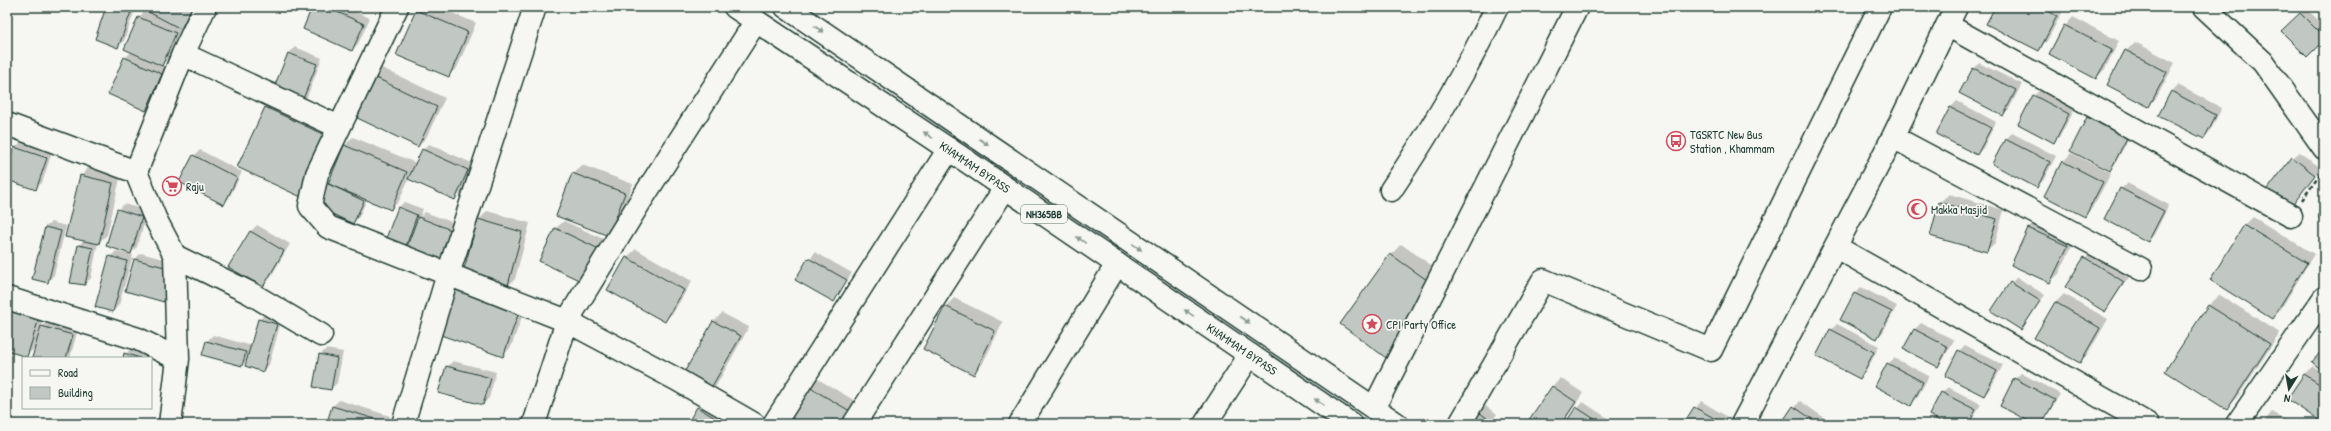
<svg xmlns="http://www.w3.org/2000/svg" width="2331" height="431" viewBox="0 0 2331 431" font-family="'Patrick Hand',sans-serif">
<rect width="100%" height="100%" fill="#f6f6f2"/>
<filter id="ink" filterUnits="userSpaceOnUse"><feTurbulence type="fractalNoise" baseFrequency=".025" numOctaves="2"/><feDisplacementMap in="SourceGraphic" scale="8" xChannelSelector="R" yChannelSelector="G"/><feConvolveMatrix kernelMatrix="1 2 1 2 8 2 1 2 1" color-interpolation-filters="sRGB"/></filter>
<g filter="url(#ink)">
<path fill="#0003" d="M107,7H136L124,41L118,47Z
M140,7H195L190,19L182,27L168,59L162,65L168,68L152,104L146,110L125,58L132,51L125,48L139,17L145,11Z
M313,7H345L370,18L358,44L352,50Z
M420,7H438L476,23L457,68L448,76L417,10Z
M1996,7H2065L2047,41L2039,50Z
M2260,7H2269L2264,12Z
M2306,8L2324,26V38L2283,31Z
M2073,17L2119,41L2105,69L2096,78L2065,26Z
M2135,42L2175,63L2157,97L2149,106L2126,51Z
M295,47L322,58L307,97L301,103L274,92L289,53Z
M1979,63L2022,84L2009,109L2003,115L1974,69Z
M380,67L445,98L426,138L418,146L352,115Z
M2178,85L2222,108L2209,132L2203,138L2172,91Z
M2040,90L2075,108L2060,136L2054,141L2034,96Z
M274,99L337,128L301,196L266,107Z
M1957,101L1996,122L1983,148L1977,154L1951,107Z
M2094,112L2132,132L2115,164L2110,170L2088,118Z
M2012,133L2056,156L2043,181L2037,186L1993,164L2006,139Z
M353,137L416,163L423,150L429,144L474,164L461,193L455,199L409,178L399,201L391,209L367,199L359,217L353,223L328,184L345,145Z
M21,142L52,152L42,183L36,188L7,179V170L15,148Z
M200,150L242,172L229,198L223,204L194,156Z
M2299,152L2321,168L2291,205L2293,158Z
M2071,153L2111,173L2093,207L2085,216L2063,162Z
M582,165L633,184L617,226L609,235L573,174Z
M89,167L121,174L107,235L98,243L91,278L85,284L79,245L84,240L81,176Z
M2127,183L2169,205L2154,235L2148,241L2121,189Z
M1949,194L2004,210L1995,243L1986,251L1940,202Z
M404,202L423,209L420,217L425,212L457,224L444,257L438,263L409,243L405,248L398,208Z
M124,204L148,211L137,247L131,253L118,210Z
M487,211L530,223L515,279L506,288L479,220Z
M2253,217L2314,254L2281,309L2272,317L2245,225Z
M2037,220L2076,238L2059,274L2050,282L2029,228Z
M564,221L608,241L593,273L555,229Z
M51,222L66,226L54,275L48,281L45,228Z
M257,225L290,244L269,280L263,286L230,267L251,231Z
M1401,244L1454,281L1404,351L1391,255Z
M636,249L692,281L673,313L664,321L609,289L627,257Z
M116,251L133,255L119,305L113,311L110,257Z
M815,252L852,273L834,301L797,280Z
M2091,252L2130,276L2105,311L2085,258Z
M141,253L178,263L169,295L163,300L126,290L135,259Z
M2017,277L2045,295L2021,328L2011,283Z
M463,281L527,303L511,347L503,356L454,290Z
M1861,287L1897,306L1883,332L1877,338L1841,319L1855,293Z
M2064,294L2108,319L2088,354L2080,362L2055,303Z
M2220,295L2280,333L2237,398L2227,409L2167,370L2209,305Z
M954,298L1003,322L982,365L974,373L945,307Z
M47,310L41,327L48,321L78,329L70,358H33L37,346L26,356L7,349Z
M722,313L749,327L716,386L707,394L681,380L714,321Z
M265,314L282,318L269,365L263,370L248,359L242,365L203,354L207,341L213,335L252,346L259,320Z
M1921,323L1954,340L1943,360L1937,366L1904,348L1915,329Z
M1837,324L1879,346L1866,372L1860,378L1831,330Z
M1965,345L2003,365L1990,389L1984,395L1959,351Z
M131,347L147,353L146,358H124Z
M326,349L343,352L337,383L331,389L320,355Z
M1894,358L1929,376L1917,398L1911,404L1888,364Z
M453,361L496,372L489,398L483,404L447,367Z
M2313,366L2324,373V423L2304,374Z
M2021,373L2060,394L2042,424H2036L2015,379Z
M816,378L857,402L845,424H804L790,416Z
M1561,378L1583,393L1563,424H1527L1552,387Z
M1948,387L1981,404L1970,424H1947L1942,393Z
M1473,397L1497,414L1490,424H1453Z
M707,399L748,424H688L698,408Z
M339,400L390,416L387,424H333L336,420L330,418L333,406Z
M1701,401L1726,416L1721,424H1685Z
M1800,401L1833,424H1782Z
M1583,402L1617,424H1566Z
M2272,412L2292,424H2262Z
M1997,420L2005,424H1992Z"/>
<path fill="#c1c8c3" stroke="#1f3d34" d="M106,7H118L131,12L118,48L95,39Z
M139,7H192L181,29Z
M312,7H326L364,24L352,51L303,29Z
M1995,7H2040L2057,16L2039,51L1986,24Z
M416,10L468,32L449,77L396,55Z
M2300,13L2324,37V40L2307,57L2281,31Z
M138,17L176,33L162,66L124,49Z
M2064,25L2112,50L2096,79L2049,54Z
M2125,50L2167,72L2149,107L2107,85Z
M288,53L317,64L301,104L272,92Z
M124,57L162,74L146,111L108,94Z
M1973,68L2016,90L2003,116L1959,93Z
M370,75L437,107L418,147L351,115Z
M2171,91L2216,115L2204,139L2158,116Z
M2033,95L2069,114L2054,143L2018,124Z
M265,107L329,137L301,197L237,167Z
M1950,107L1991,128L1977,155L1936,134Z
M2087,117L2127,138L2110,171L2070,151Z
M2005,139L2050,162L2037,188L1992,164Z
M344,145L407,172L391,210L328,184Z
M14,147L47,158L36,190L7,180V167Z
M422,149L468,170L455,200L408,179Z
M193,155L237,178L224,205L179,182Z
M2292,157L2315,175L2291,207L2268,189Z
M2062,161L2103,182L2085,217L2044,196Z
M572,173L625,193L609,236L556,216Z
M80,175L113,183L99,244L65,237Z
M327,183L364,201L353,224L316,206Z
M2120,188L2164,211L2148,242L2104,219Z
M1939,202L1997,219L1987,252L1930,236Z
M398,207L417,215L405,249L385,241Z
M2324,207V221L2317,216Z
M117,209L142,217L131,254L106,246Z
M418,217L451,230L439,264L405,252Z
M478,219L522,232L507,289L462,276Z
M2244,225L2307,263L2272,319L2210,280Z
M45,227L61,231L48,283L32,279Z
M555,228L601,250L585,283L539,261Z
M2028,228L2068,246L2050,283L2011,265Z
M250,231L284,251L263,287L228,267Z
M78,245L93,248L85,285L70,283Z
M1390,254L1444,292L1393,363L1340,324Z
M109,256L127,261L113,312L95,307Z
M626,257L684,290L665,322L607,290Z
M2084,257L2124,282L2105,312L2065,287Z
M808,258L847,280L834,302L795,280Z
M134,259L172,269L164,302L125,291Z
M2010,282L2040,301L2021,330L1991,311Z
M453,289L519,312L503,357L438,334Z
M1854,293L1892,312L1877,339L1840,320Z
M2055,302L2100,328L2080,363L2034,338Z
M2208,305L2270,344L2227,410L2165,371Z
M945,306L995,331L974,375L923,349Z
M7,308L39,318L27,357L7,351Z
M258,319L277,324L263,372L245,366Z
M713,321L741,336L707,395L680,380Z
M41,326L73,335L66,358H32Z
M1830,329L1874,352L1860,379L1816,356Z
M1914,329L1948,347L1938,367L1903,349Z
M206,341L246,352L242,366L202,355Z
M2324,348V372L2312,362Z
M1958,350L1997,371L1984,396L1945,376Z
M124,353L140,358H123Z
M319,354L337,358L331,390L313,387Z
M1887,363L1923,382L1911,406L1875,386Z
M446,366L491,378L483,405L438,393Z
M2304,374L2324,387V424L2287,399Z
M2014,378L2055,400L2042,424H2034L2000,406Z
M807,386L850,411L842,424H802L789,416Z
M1552,386L1576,402L1561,424H1526Z
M1941,392L1976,410L1968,424H1945L1929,415Z
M1466,403L1491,421L1489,424H1452Z
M332,406L385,422L384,424H346L328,419Z
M1793,406L1819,424H1781Z
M697,407L725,424H687Z
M1576,407L1602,424H1565Z
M1694,407L1721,422L1720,424H1683Z"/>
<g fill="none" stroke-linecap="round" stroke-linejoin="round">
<g stroke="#1f3d34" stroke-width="25">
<path id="minor" d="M397,7L317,174L310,206L328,227L567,321L676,379L754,424
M2204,7L2263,62L2324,148
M1947,25L2291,216
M183,54L339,127
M7,124L136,172
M1893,137L2141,269
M1391,190C1430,132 1467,70 1497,7
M1836,247L2148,424
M175,256L250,293L321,335
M7,298L138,339L178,359
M1374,408L1577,7
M170,424L178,359L175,256L155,218L136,172L183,54L205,7
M403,424L448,274L535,7
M534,424L567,321L640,202L756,21
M774,424L949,149
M854,424L1005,188
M1020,424L1117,264
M1205,424L1250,355
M1460,424L1543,280L1711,350L1880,7
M1742,424L1893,137L1956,7
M2237,424L2324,298"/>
</g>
<g stroke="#1f3d34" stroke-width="25">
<path id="highway" d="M735,7L959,156L1351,424
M786,7L1397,424"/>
</g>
<path stroke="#1f3d34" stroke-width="2.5" stroke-dasharray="4 3" stroke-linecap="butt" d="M2302,200L2324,169"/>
<use href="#minor" stroke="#f6f6f2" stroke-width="22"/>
<use href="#highway" stroke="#f6f6f2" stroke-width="22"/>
</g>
<defs><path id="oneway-solid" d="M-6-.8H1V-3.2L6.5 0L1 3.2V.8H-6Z"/></defs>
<g fill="#8a9a93">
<use href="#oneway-solid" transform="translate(819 29) rotate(34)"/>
<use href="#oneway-solid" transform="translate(928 135) rotate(-146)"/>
<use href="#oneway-solid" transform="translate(984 142) rotate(34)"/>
<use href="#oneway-solid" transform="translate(1081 240) rotate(-146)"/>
<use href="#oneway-solid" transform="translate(1137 247) rotate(34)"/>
<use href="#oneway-solid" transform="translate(1189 313) rotate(-146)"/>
<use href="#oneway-solid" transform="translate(1245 320) rotate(34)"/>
<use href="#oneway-solid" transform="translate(1319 402) rotate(-146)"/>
</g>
</g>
<defs>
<g id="bus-ring" transform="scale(1)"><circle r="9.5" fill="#f6f6f2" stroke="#d1495b" stroke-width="1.5"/><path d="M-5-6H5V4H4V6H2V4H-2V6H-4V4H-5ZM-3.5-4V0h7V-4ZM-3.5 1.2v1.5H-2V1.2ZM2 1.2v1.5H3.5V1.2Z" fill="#d1495b"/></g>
<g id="supermarket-ring" transform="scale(1)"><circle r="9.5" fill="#f6f6f2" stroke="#d1495b" stroke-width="1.5"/><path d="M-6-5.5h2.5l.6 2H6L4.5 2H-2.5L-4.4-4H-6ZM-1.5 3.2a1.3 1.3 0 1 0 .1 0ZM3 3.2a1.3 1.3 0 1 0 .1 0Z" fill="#d1495b"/></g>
<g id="mosque-ring" transform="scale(1)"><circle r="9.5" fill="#f6f6f2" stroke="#d1495b" stroke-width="1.5"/><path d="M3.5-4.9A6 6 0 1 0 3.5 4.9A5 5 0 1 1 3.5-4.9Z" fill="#d1495b"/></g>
<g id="sight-ring" transform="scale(1)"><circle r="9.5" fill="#f6f6f2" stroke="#d1495b" stroke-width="1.5"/><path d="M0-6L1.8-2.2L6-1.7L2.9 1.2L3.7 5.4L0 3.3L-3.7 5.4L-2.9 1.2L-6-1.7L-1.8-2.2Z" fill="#d1495b"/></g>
</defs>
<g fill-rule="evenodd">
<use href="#bus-ring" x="1676" y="141"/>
<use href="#supermarket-ring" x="172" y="186"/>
<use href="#mosque-ring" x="1917" y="209"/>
<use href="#sight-ring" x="1372" y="324"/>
</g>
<g text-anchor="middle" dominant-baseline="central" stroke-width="3.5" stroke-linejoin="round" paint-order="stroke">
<rect fill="#f6f6f2" stroke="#60746d" stroke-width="1" x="1021" y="205" width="46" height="18" rx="3"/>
<g font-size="11" font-weight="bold" fill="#1f3d34">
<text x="1044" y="214">NH365BB</text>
</g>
<g font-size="12" fill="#1f3d34" stroke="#f6f6f2" text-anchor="start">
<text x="1690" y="134">TGSRTC New Bus<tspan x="1690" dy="14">Station , Khammam</tspan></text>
<text x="186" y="186">Raju</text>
<text x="1931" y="209">Makka Masjid</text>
<text x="1386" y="324">CPI Party Office</text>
</g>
<g font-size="12" fill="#1f3d34" stroke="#f6f6f2">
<text transform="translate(975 167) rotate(34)">KHAMMAM BYPASS</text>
<text transform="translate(1242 349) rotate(34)">KHAMMAM BYPASS</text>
</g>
</g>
<rect width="2331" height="431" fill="none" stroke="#f6f6f2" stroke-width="24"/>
<rect x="12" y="12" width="2307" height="407" fill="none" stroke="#1f3d34" stroke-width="1.5" filter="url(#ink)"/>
<rect x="22" y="357" width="130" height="52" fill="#f6f6f2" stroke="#a0aca6"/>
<rect x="30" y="370" width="20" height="6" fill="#f6f6f2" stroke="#a0aca6"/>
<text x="58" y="377" font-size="12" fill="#1f3d34">Road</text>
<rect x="30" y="387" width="20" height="12" fill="#c1c8c3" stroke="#a0aca6"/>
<text x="58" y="397" font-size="12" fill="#1f3d34">Building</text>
<g transform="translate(2289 389) rotate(191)" stroke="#f6f6f2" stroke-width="3" paint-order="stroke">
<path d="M0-3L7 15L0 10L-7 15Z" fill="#1f3d34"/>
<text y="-6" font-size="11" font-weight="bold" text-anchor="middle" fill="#1f3d34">N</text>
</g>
</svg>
